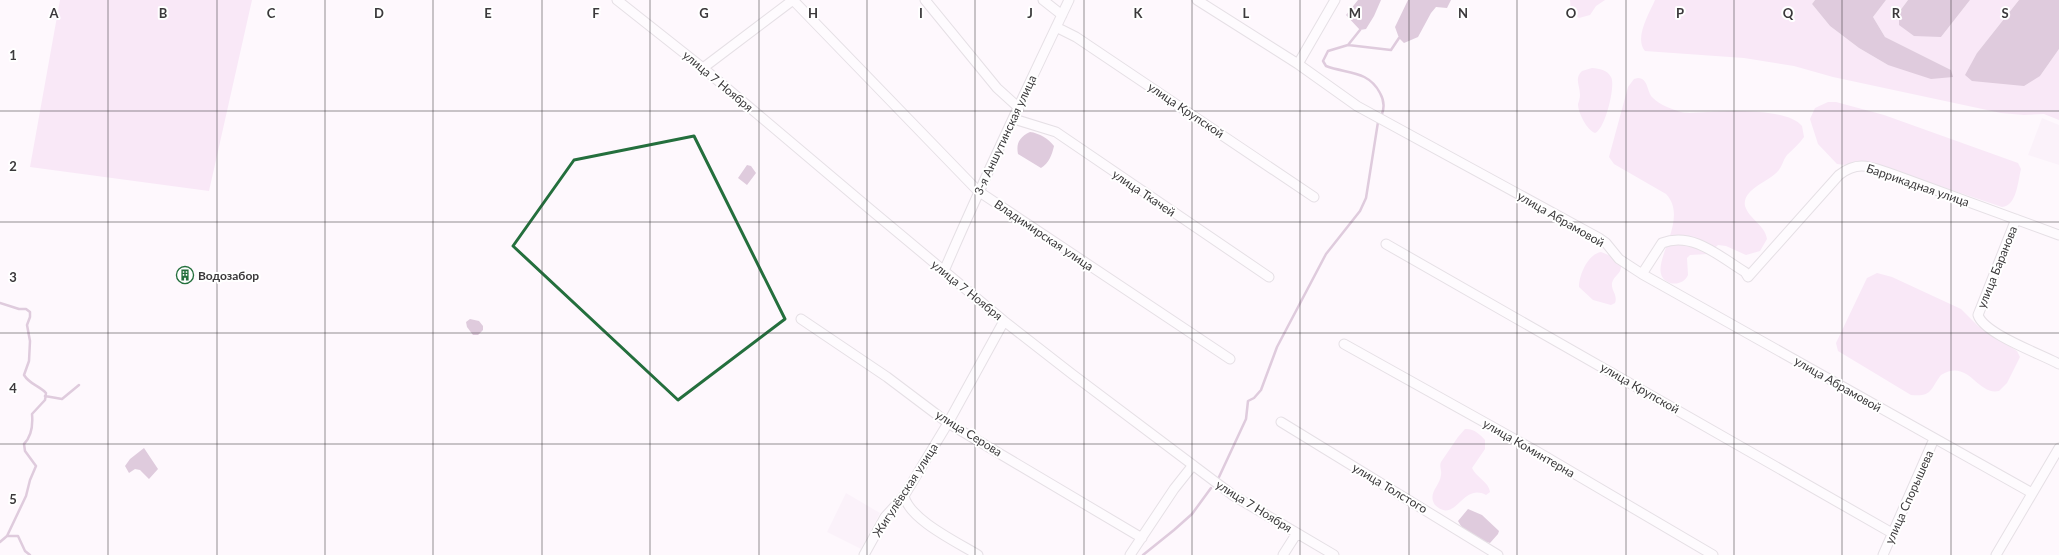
<svg xmlns="http://www.w3.org/2000/svg" width="2059" height="555" viewBox="0 0 2059 555" font-family="Lato,sans-serif">
<rect width="100%" height="100%" fill="#fef8fd"/>
<path fill="#f9ecf7" d="M2042,118L2059,125V165L2028,155Z
M846,493L880,513L861,549L827,532Z"/>
<path fill="#f3d5ef" d="M60,0H252L209,191L30,167Z
M1570,0H1605L1596,6L1590,15L1579,18L1571,11Z
M1655,0H1815L1812,4L1830,26L1859,48L1888,65L1951,70L1885,37L1873,17L1886,0H1908L1899,12L1941,37L1970,0H2019L1977,53L2040,76L2059,49V120L2044,114L2024,115L2001,113L1833,77L1794,66L1744,58L1645,51C1634,38 1649,14 1655,0Z
M1592,68C1600,69 1606,69 1611,77C1616,85 1605,130 1595,133C1587,130 1578,113 1578,104C1579,101 1580,98 1580,95C1580,85 1574,79 1582,71Z
M1638,78C1649,79 1646,91 1653,98C1660,105 1671,109 1681,112C1688,114 1700,112 1708,112C1731,111 1787,108 1802,126L1804,137C1799,144 1793,149 1787,155C1783,160 1782,167 1778,171C1770,181 1742,189 1745,206C1749,219 1765,225 1767,239L1760,251L1746,255L1726,246L1718,245L1708,254L1690,255L1687,258L1688,275C1685,282 1677,285 1670,283C1640,272 1693,222 1666,194L1614,164L1609,157L1628,87L1634,79Z
M1828,102H1836L1884,115L2018,163L2021,169C2018,180 2017,206 2002,207L1875,164L1858,161L1845,165L1837,164L1818,144L1810,119L1815,108Z
M1601,252L1611,256L1621,265C1622,274 1614,275 1612,283C1611,291 1618,295 1615,303L1611,305L1593,300L1579,287C1579,275 1588,254 1601,252Z
M1877,273L1892,277L1961,309L1978,326L2017,351L2020,357L2007,383L1999,391C1977,396 1969,358 1941,375C1930,389 1933,397 1911,395L1838,351L1836,343L1867,278Z
M1465,429C1473,428 1480,434 1485,440V449L1472,468C1476,477 1489,482 1490,492L1486,495C1462,482 1456,525 1435,505C1427,493 1440,486 1441,475C1442,470 1439,467 1441,462L1458,437Z"/>
<path fill="#ba95b5" d="M1358,0H1381L1374,16L1366,29L1360,30L1346,15Z
M1408,0H1451L1447,8L1436,7L1431,13L1418,37L1404,43L1399,38L1395,27Z
M1815,0H1886L1873,17L1885,37L1951,70L1953,77L1931,79L1888,65L1859,48L1830,26L1812,4Z
M1908,0H1970L1941,37L1914,36L1899,25V12Z
M2019,0H2059V49L2040,76L2024,86L1972,81L1965,75L1977,53Z
M1030,132C1039,133 1049,139 1054,146C1052,155 1049,163 1041,168L1018,154C1016,144 1019,137 1030,132Z
M747,165L751,166L756,173L747,185L738,178Z
M470,319L479,321L483,326V330L478,335H473L467,327L466,322Z
M144,448L158,469L149,479L140,470L135,469L129,473L125,466L130,459Z
M1468,509L1482,515L1499,531L1498,534L1490,543C1479,540 1463,532 1458,521Z"/>
<g fill="none" stroke-linecap="round" stroke-linejoin="round">
<path stroke="#ba95b5" stroke-width="2.5" d="M1360,30L1348,45L1328,51L1323,61L1326,66C1347,74 1368,70 1380,93C1384,100 1385,106 1382,114
M1348,45L1391,50L1399,38
M0,303L19,309H26L30,312V317L27,325L30,341L29,361L24,375C30,385 39,385 46,393L45,400L32,414C33,425 32,436 24,444L25,451L36,466L30,480L26,496L7,536L0,542
M45,396L62,399L79,385
M1219,477L1246,419L1248,401L1254,398L1261,390L1277,347L1326,254L1360,211L1366,198L1378,122
M7,536H18L25,551L30,555
M1143,555L1174,530L1192,514L1211,488"/>
<g stroke="#c9c3c8" stroke-width="11">
<path id="minor" d="M617,0L703,68L871,210L1004,321L1072,374L1234,496L1334,555
M793,0L978,191L1230,359
M925,0L997,88L1019,108
M1043,0L1062,15
M1197,0L1298,64L1357,106L1599,238L1606,243L1619,259L1642,274L2032,493
M1056,27L1076,37L1314,197
M1298,64L1335,0
M703,68L793,0
M1014,119L1056,132L1269,277
M2016,219L1978,315C1984,334 2041,354 2059,364
M1386,244L1892,533
M944,271C983,180 1026,90 1069,0
M1642,274L1662,243C1693,231 1720,257 1745,272L1748,277L1839,175C1859,160 1870,167 1892,174L2059,235
M801,319L887,377L948,423L1142,538
M1344,344L1536,451L1713,555
M1281,422L1498,555
M904,496C910,520 957,542 978,555
M864,555L885,517L904,496L948,423L1004,321
M1130,555L1174,489L1193,465
M1283,555L1297,533
M1883,555L1934,439
M1996,555L2059,448"/>
</g>
<use href="#minor" stroke="#fff" stroke-width="9"/>
</g>
<path d="M0 0H2059V555H0ZM694,136L785,319L678,400L513,246L574,160Z" fill="#fef8fd" fill-opacity=".55" fill-rule="evenodd"/>
<path fill="none" stroke="#246f3d" stroke-width="3" stroke-linejoin="round" d="M694,136L785,319L678,400L513,246L574,160Z"/>
<path fill="none" stroke="#3b393b" stroke-width="1" stroke-opacity="0.55" d="M108,0V555M217,0V555M325,0V555M433,0V555M542,0V555M650,0V555M759,0V555M867,0V555M975,0V555M1084,0V555M1192,0V555M1300,0V555M1409,0V555M1517,0V555M1626,0V555M1734,0V555M1842,0V555M1951,0V555M0,111H2059M0,222H2059M0,333H2059M0,444H2059"/>
<defs>
<g id="building-ring" transform="scale(0.9)"><circle r="9.5" fill="#fff" stroke="#246f3d" stroke-width="1.5"/><path d="M-4-6H4V6H1V3H-1V6H-4ZM-2.5-4.3h1.7v1.8h-1.7ZM.8-4.3h1.7v1.8H.8ZM-2.5-1h1.7V.8h-1.7ZM.8-1h1.7V.8H.8Z" fill="#246f3d"/></g>
</defs>
<g fill-rule="evenodd">
<use href="#building-ring" x="185" y="275"/>
</g>
<g text-anchor="middle" dominant-baseline="central" stroke-width="4" stroke-linejoin="round" paint-order="stroke">
<g font-size="12" fill="#3b393b" stroke="#fff">
<text transform="translate(718 81) rotate(40)">улица 7 Ноября</text>
<text transform="translate(1186 110) rotate(34)">улица Крупской</text>
<text transform="translate(1005 135) rotate(-65)">3-я Аншутинская улица</text>
<text transform="translate(1918 185) rotate(19)">Баррикадная улица</text>
<text transform="translate(1144 193) rotate(34)">улица Ткачей</text>
<text transform="translate(1561 219) rotate(30)">улица Абрамовой</text>
<text transform="translate(1044 235) rotate(34)">Владимирская улица</text>
<text transform="translate(1997 267) rotate(-68)">улица Баранова</text>
<text transform="translate(967 290) rotate(39)">улица 7 Ноября</text>
<text transform="translate(1838 384) rotate(30)">улица Абрамовой</text>
<text transform="translate(1640 388) rotate(30)">улица Крупской</text>
<text transform="translate(969 433) rotate(32)">улица Серова</text>
<text transform="translate(1529 448) rotate(30)">улица Коминтерна</text>
<text transform="translate(1390 488) rotate(31)">улица Толстого</text>
<text transform="translate(905 490) rotate(-57)">Жигулёвская улица</text>
<text transform="translate(1909 497) rotate(-66)">улица Спорышева</text>
<text transform="translate(1254 506) rotate(32)">улица 7 Ноября</text>
</g>
<g font-size="12" font-weight="bold" fill="#3b393b" stroke="#fff" text-anchor="start">
<text x="198" y="275">Водозабор</text>
</g>
</g>
<g font-size="13" text-anchor="middle" font-weight="bold" fill="#3b393b" stroke="#fff" stroke-width="4" stroke-linejoin="round" paint-order="stroke">
<text x="54" y="18">A</text>
<text x="163" y="18">B</text>
<text x="271" y="18">C</text>
<text x="379" y="18">D</text>
<text x="488" y="18">E</text>
<text x="596" y="18">F</text>
<text x="704" y="18">G</text>
<text x="813" y="18">H</text>
<text x="921" y="18">I</text>
<text x="1030" y="18">J</text>
<text x="1138" y="18">K</text>
<text x="1246" y="18">L</text>
<text x="1355" y="18">M</text>
<text x="1463" y="18">N</text>
<text x="1571" y="18">O</text>
<text x="1680" y="18">P</text>
<text x="1788" y="18">Q</text>
<text x="1896" y="18">R</text>
<text x="2005" y="18">S</text>
<text x="13" y="60">1</text>
<text x="13" y="171">2</text>
<text x="13" y="282">3</text>
<text x="13" y="393">4</text>
<text x="13" y="504">5</text>
</g>
</svg>
